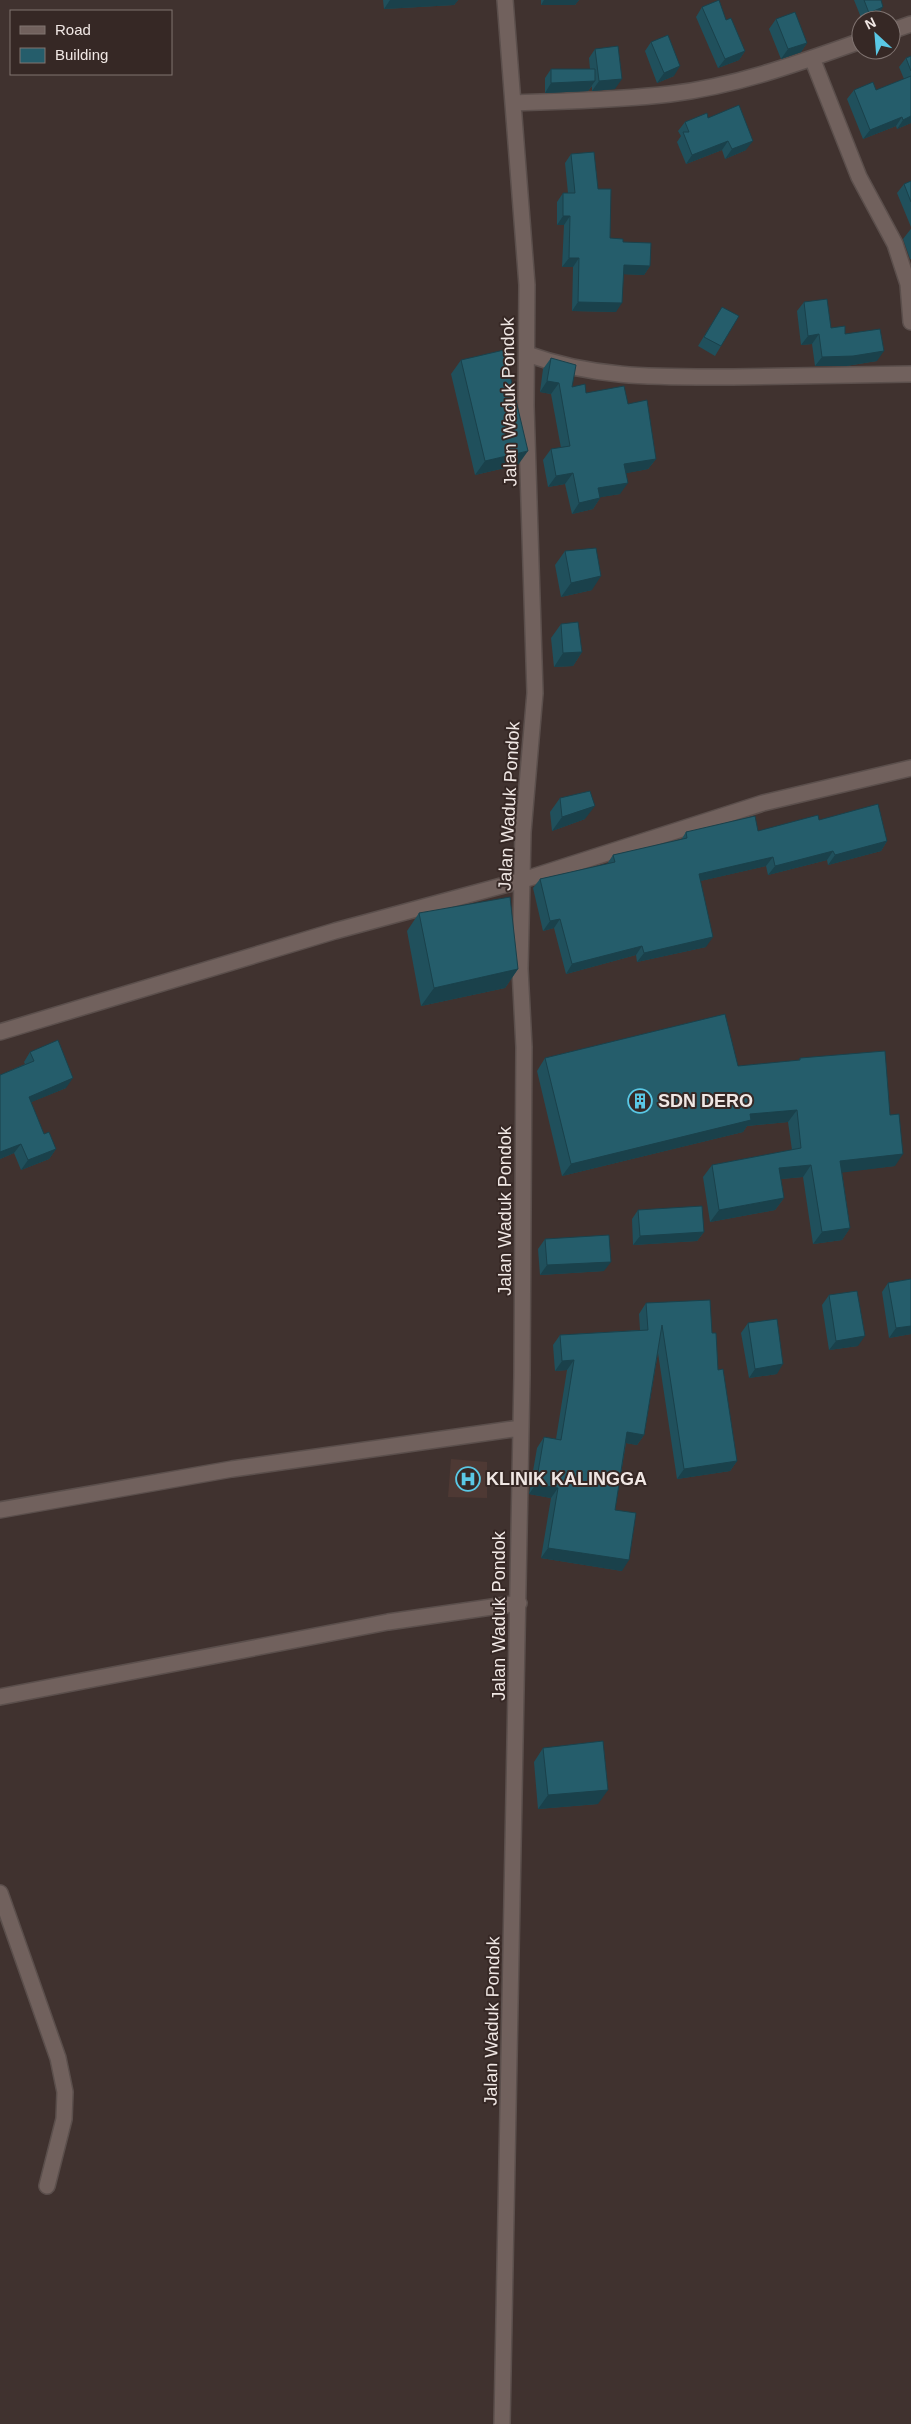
<svg xmlns="http://www.w3.org/2000/svg" width="911" height="2424" viewBox="0 0 911 2424" font-family="Arial,sans-serif">
<rect width="100%" height="100%" fill="#40322f"/>
<path fill="#4e3934" d="M451,1459L487,1462V1498L448,1497Z"/>
<g fill="none" stroke-linecap="round" stroke-linejoin="round">
<g stroke="#5b4f4c" stroke-width="18">
<path id="minor" d="M891,31L911,24
M812,58L859,177L895,244L908,284L911,322
M514,103C566,101 619,100 670,94C736,86 799,63 861,41
M527,354C596,379 660,377 733,377C792,376 852,375 911,374
M0,1032L335,931L523,880L763,803L911,768
M0,1510L232,1469L520,1428
M0,1697L388,1622L519,1603
M0,1893L58,2058L65,2092L64,2119L47,2186
M502,2424L522,1375L524,1047L520,969L523,832L535,693L526,406L527,285L505,0"/>
</g>
<use href="#minor" stroke="#71615d" stroke-width="15"/>
</g>
<path fill="#20505c" d="M383,0H458L454,5L384,9Z
M541,0H579L575,5H541Z
M854,0H881L877,17L868,20H862Z
M702,7L726,20L745,51L739,60L718,68L696,17Z
M776,19L807,43L801,52L781,59L769,29Z
M651,42L674,76L657,83L645,51Z
M595,49L615,89L592,91V86L588,91L545,93V78L551,69H590L589,58Z
M911,56V123L897,129L896,126L863,139L847,99L854,90H876L904,79L899,67L906,58Z
M708,118L746,150L725,159L722,150L686,164L677,142L681,136L678,131L685,122Z
M571,154L598,189L610,238L623,242L650,266L644,275L623,274L616,312L572,311L573,267H562L564,225H557V202L563,193H568L565,163Z
M911,181V227L897,193L904,184Z
M911,229V259H910L903,239L910,230Z
M804,302L831,328L845,334L877,361L846,366H815L812,344L801,345L797,311Z
M722,307L721,346L715,356L698,346Z
M551,358L572,387L586,393L628,404L656,459L648,469L626,473L620,494L600,497V498L593,509L572,514L565,484L548,487L543,460L551,449L561,448L551,394L540,392L543,369Z
M461,360L518,465L475,475L451,374Z
M565,551L592,590L561,597L555,565Z
M561,624L582,652L573,666L554,667L551,638Z
M560,798L585,819L552,831L550,812Z
M819,820L887,841L881,851L828,865L827,860L768,875L766,866L700,881L706,947L637,962L636,955L566,974L554,928L543,931L533,888L540,879L607,864L613,855L681,840L686,832L758,831Z
M419,913L518,969L505,988L421,1006L407,931Z
M30,1052L66,1088L31,1102L44,1134L56,1149L49,1159L21,1170L14,1153L0,1159V1075L25,1064L24,1062Z
M545,1058L738,1066L798,1061L800,1058L895,1166L842,1172L850,1228L842,1240L813,1244L803,1177L781,1179L784,1198L775,1210L710,1222L703,1177L712,1165L792,1150L788,1122L747,1126L743,1132L562,1176L537,1071Z
M638,1210L704,1232L697,1241L633,1245L632,1219Z
M545,1239L604,1271L540,1275L538,1249Z
M911,1279V1334L889,1338L882,1292L888,1283Z
M829,1295L858,1346L829,1350L822,1305Z
M646,1303L712,1333L718,1370L737,1461L730,1471L677,1479L658,1353L644,1435L637,1445L626,1443L615,1510L622,1571L541,1558L551,1498L529,1494L537,1448L544,1437L556,1439L567,1370L555,1371L553,1345L560,1335L640,1330L639,1314Z
M748,1323L777,1374L749,1378L741,1333Z
M543,1748L598,1804L538,1809L534,1762Z"/>
<path fill="#1a414b" d="M390,0H458L454,5L384,9Z
M544,0H579L575,5H541Z
M883,7L877,17L868,20H864L869,13Z
M807,43L801,52L781,59L788,49Z
M745,51L739,60L718,68L725,59Z
M680,66L674,76L657,83L664,73Z
M622,79L615,89L592,91L599,81Z
M595,81L588,91L545,93L551,83Z
M911,116V123L897,129L903,120Z
M902,117L896,126L863,139L870,130Z
M728,141L722,150L686,164L692,155Z
M753,141L746,150L725,159L732,149Z
M563,216H570L564,225H557Z
M569,258H579L573,267H562Z
M624,265L650,266L644,275L618,274Z
M578,302L622,303L616,312L572,311Z
M819,334L812,344L801,345L808,336Z
M884,351L877,361L846,366H815L822,357Z
M547,381L559,383L551,394L540,392Z
M528,451L518,465L475,475L485,461Z
M656,459L648,469L617,475L624,464Z
M573,473L565,484L548,487L556,476Z
M628,483L620,494L590,499L598,488Z
M600,498L593,509L572,514L579,503Z
M601,576L592,590L561,597L571,583Z
M582,652L573,666L554,667L563,653Z
M595,806L585,819L552,831L562,817Z
M887,841L881,851L828,865L835,855Z
M833,851L827,860L768,875L775,866Z
M773,857L766,866L692,883L699,874Z
M560,919L554,928L543,931L550,921Z
M713,937L706,947L637,962L644,953Z
M642,946L636,955L566,974L572,964Z
M518,969L505,988L421,1006L434,988Z
M73,1078L66,1088L22,1106L29,1097Z
M797,1110L788,1122L747,1126L743,1132L562,1176L571,1164L750,1114Z
M21,1144L14,1153L0,1159V1152Z
M56,1149L49,1159L21,1170L28,1160Z
M903,1154L895,1166L831,1174L840,1161Z
M811,1165L803,1177L770,1180L779,1168Z
M784,1198L775,1210L710,1222L719,1210Z
M850,1228L842,1240L813,1244L822,1232Z
M704,1232L697,1241L633,1245L640,1236Z
M611,1262L604,1271L540,1275L547,1265Z
M911,1326V1334L889,1338L896,1328Z
M865,1336L858,1346L829,1350L836,1341Z
M574,1360L567,1370L555,1371L562,1361Z
M783,1364L777,1374L749,1378L755,1369Z
M627,1432L644,1435L637,1445L620,1442Z
M737,1461L730,1471L677,1479L684,1469Z
M536,1484L558,1488L551,1498L529,1494Z
M548,1548L629,1560L622,1571L541,1558Z
M608,1790L598,1804L538,1809L548,1795Z"/>
<path fill="#255d6b" stroke="#1a414b" d="M719,0L726,20L731,18L745,51L725,59L702,7Z
M864,0H881L883,7L869,13Z
M795,12L807,43L788,49L776,19Z
M668,35L680,66L664,73L651,42Z
M618,46L622,79L599,81L595,49Z
M911,56V71L906,58Z
M551,69H595V81L551,83Z
M911,76V116L903,120L902,117L870,130L854,90L873,82L876,90Z
M739,105L753,141L732,149L728,141L692,155L683,132H689L685,122L707,113L708,118Z
M594,152L598,189H611L610,238L623,239V242L651,243L650,266L624,265L622,303L578,302L579,258H569L570,216H563V193H575L571,154Z
M911,181V202L904,184Z
M827,299L831,328L845,326V334L880,329L884,351L853,356L822,357L819,334L808,336L804,302Z
M722,307L739,316L721,346L704,337Z
M504,350L528,451L485,461L461,360Z
M551,358L576,365L572,387L585,384L586,393L624,386L628,404L647,400L656,459L624,464L628,483L598,488L600,498L579,503L573,473L556,476L551,449L570,446L559,383L547,381Z
M596,548L601,576L571,583L565,551Z
M578,622L582,652L563,653L561,624Z
M590,791L595,806L562,817L560,798Z
M878,804L887,841L835,855L833,851L775,866L773,857L699,874L713,937L644,953L642,946L572,964L560,919L550,921L540,879L615,862L613,855L687,838L686,832L755,816L758,831L818,815L819,820Z
M510,897L518,969L434,988L419,913Z
M725,1014L738,1066L800,1060V1058L885,1051L890,1115L899,1114L903,1154L840,1161L850,1228L822,1232L811,1165L779,1168L784,1198L719,1210L712,1165L801,1148L797,1110L750,1114L751,1120L571,1164L545,1058Z
M58,1040L73,1078L29,1097L44,1134L49,1132L56,1149L28,1160L21,1144L0,1152V1075L34,1061L30,1052Z
M702,1206L704,1232L640,1236L638,1210Z
M609,1235L611,1262L547,1265L545,1239Z
M911,1279V1326L896,1328L888,1283Z
M857,1291L865,1336L836,1341L829,1295Z
M710,1300L712,1333H716L718,1370L723,1369L737,1461L684,1469L662,1325L644,1435L627,1432L615,1510L636,1513L629,1560L548,1548L558,1488L536,1484L544,1437L561,1440L574,1360L562,1361L560,1335L648,1330L646,1303Z
M777,1319L783,1364L755,1369L748,1323Z
M603,1741L608,1790L548,1795L543,1748Z"/>
<defs>
<g id="building-ring" transform="scale(1.25)"><circle r="9.5" fill="#362825" stroke="#5ac8e5" stroke-width="1.5"/><path d="M-4-6H4V6H1V3H-1V6H-4ZM-2.5-4.3h1.7v1.8h-1.7ZM.8-4.3h1.7v1.8H.8ZM-2.5-1h1.7V.8h-1.7ZM.8-1h1.7V.8H.8Z" fill="#5ac8e5"/></g>
<g id="hospital-ring" transform="scale(1.25)"><circle r="9.5" fill="#362825" stroke="#5ac8e5" stroke-width="1.5"/><path d="M-5-5h3v3.5h4V-5h3V5h-3V1.5h-4V5h-3Z" fill="#5ac8e5"/></g>
</defs>
<g fill-rule="evenodd">
<use href="#building-ring" x="640" y="1101"/>
<use href="#hospital-ring" x="468" y="1479"/>
</g>
<g text-anchor="middle" dominant-baseline="central" stroke-width="4" stroke-linejoin="round" paint-order="stroke">
<g font-size="18" fill="#f0e7e4" stroke="#362825">
<text transform="translate(509 402) rotate(-91)">Jalan Waduk Pondok</text>
<text transform="translate(509 806) rotate(-87)">Jalan Waduk Pondok</text>
<text transform="translate(505 1211) rotate(-90)">Jalan Waduk Pondok</text>
<text transform="translate(499 1616) rotate(-90)">Jalan Waduk Pondok</text>
<text transform="translate(492 2021) rotate(-89)">Jalan Waduk Pondok</text>
</g>
<g font-size="18" font-weight="bold" fill="#f0e7e4" stroke="#362825" text-anchor="start">
<text x="658" y="1101">SDN DERO</text>
<text x="486" y="1479">KLINIK KALINGGA</text>
</g>
</g>
<rect x="10" y="10" width="162" height="65" fill="#362825" stroke="#807471"/>
<rect x="20" y="26" width="25" height="8" fill="#71615d" stroke="#807471"/>
<text x="55" y="35" font-size="15" fill="#f0e7e4">Road</text>
<rect x="20" y="48" width="25" height="15" fill="#255d6b" stroke="#807471"/>
<text x="55" y="60" font-size="15" fill="#f0e7e4">Building</text>
<g transform="translate(876 35) rotate(334)"><circle r="24" fill="#362825" stroke="#807471"/>
<path d="M0-4L9 19L0 12L-9 19Z" fill="#5ac8e5"/>
<text y="-8" font-size="14" font-weight="bold" text-anchor="middle" fill="#f0e7e4">N</text>
</g>
</svg>
